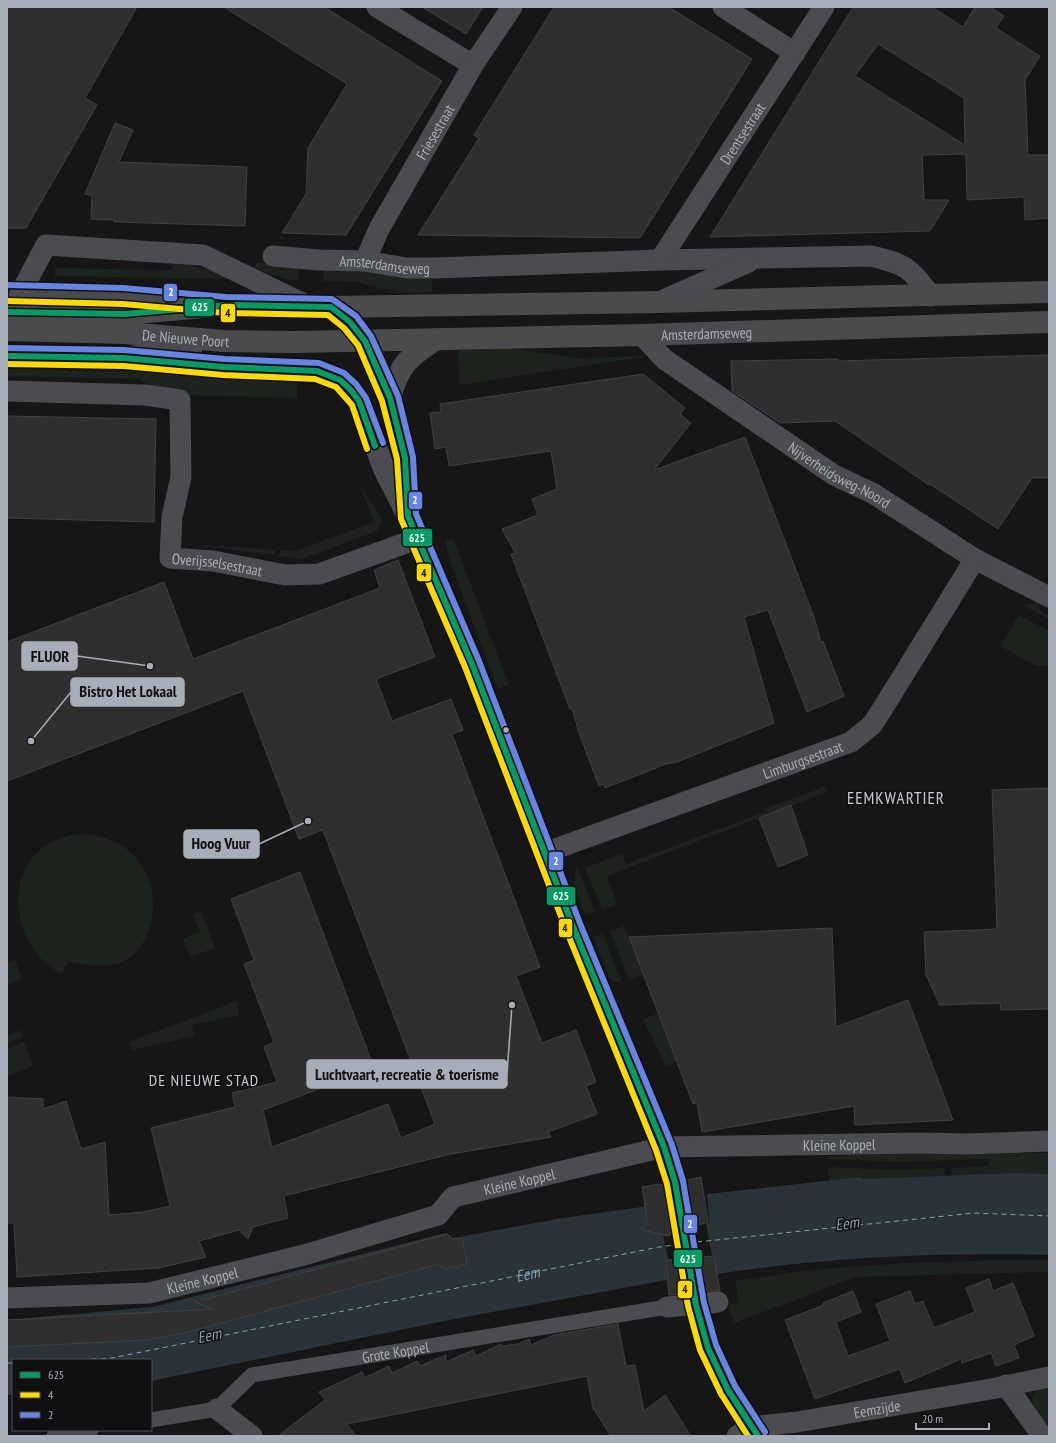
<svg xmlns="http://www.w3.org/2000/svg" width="1056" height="1443" viewBox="0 0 1056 1443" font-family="'PT Sans Narrow',sans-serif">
<rect width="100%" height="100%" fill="#161616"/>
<path fill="#1c231c" d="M173,262H181L233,277L231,279L55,276V268L172,270Z
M255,263L292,264L299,269V281L285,279L255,268Z
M324,268L430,277L432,280V292L401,293L357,282L323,281Z
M512,349L579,358L642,356L643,357L459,385L458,350Z
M7,369L297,376V398L184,395L147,388V383L142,382L141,379L7,376Z
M360,486L377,511L382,521L377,531L302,559L279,556L280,550L296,551L374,522Z
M453,538L509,685L498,689L450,562L445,541Z
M204,545L275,550V555L205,546Z
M1038,601L1041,612L1049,616V619L1024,606Z
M1019,615L1049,631V666H1036L1000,646Z
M827,786V792L607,876L617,904L602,909L585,868L622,854L626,864L765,812L764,809Z
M85,834C100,836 113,839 125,848C153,868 161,908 145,939C140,949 131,959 119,963C103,967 84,965 68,962L62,974C0,943 0,837 85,834Z
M577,866L595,912L585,915L573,884Z
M201,911L215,948L190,957L183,939L200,932L193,914Z
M624,926L644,974L629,980L610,931Z
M603,934L622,983L612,981L609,977L593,937Z
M15,960L22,979L7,985V963Z
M237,1001L239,1015L192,1025L195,1036L132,1050L129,1042Z
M659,1013L677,1062L666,1066L643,1019Z
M20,1030L22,1037L7,1044V1036Z
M24,1041L33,1066L7,1076V1049Z
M1049,1153V1174L1015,1173L952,1176V1168L989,1166V1159L898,1162L828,1159L826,1156L888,1154Z
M828,1167L896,1170L944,1168L945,1176L863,1179L860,1177L829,1181Z
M1003,1260H1049V1272L856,1277L734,1323L728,1305L739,1303L735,1281L807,1270L905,1263Z
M1049,1387V1425C1035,1413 1020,1391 1049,1387Z"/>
<path fill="#2a3337" d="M1015,1173L1049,1174V1255C939,1252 826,1257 717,1274L713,1256L666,1264L667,1280L449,1320L151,1381V1360H13V1395H7V1320L152,1307L446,1233L453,1238L563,1218L656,1205L645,1224L650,1232L709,1223L707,1194L860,1177L863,1179Z"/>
<path fill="#161616" d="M706,1223L712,1256L669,1264L662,1230Z"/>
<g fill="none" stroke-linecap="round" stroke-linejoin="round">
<g stroke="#7f9fb1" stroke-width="1" stroke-dasharray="5 4" stroke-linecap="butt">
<path d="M697,1242L974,1213L1049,1216"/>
<path id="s1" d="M74,1360L112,1358L659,1247L674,1245"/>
<path d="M7,1363H13"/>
</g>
</g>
<path fill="#2f2f30" stroke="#3e4042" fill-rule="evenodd" d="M7,7H137L85,98L97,105L26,228H7Z
M224,7H324L442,81L346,235L282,233L306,194L308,148L347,84Z
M422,7H483L466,34Z
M554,7H669L752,59L640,238L418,235L479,138L474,135Z
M853,7H932L963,27L975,7H990L1004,16L996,28L1040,56L1025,80L1028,155H1049V218L1025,220L1024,197L967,200L966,154L922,155L924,200H949L930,231L710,237ZM878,44L964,98L965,145L855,76Z
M115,123L133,130L119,162L247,167L245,226L114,222V220L91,219L92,196L85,194Z
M1049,355V478H1032L998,529L930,484L929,485L835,421L780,423L732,391L731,361L838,359V361Z
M643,374L685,408L680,414L691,423L654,470L745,437L814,617L821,642L823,641L844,696L807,712L768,610L744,617L774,723L677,762L666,764L605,788L604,784L599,786L579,733L572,708L570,709L511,554L515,553L502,529L538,515L532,499L557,489L551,451L449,466L446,447L435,449L430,413L441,412L440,404Z
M7,416L156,419L154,522L7,518Z
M398,560L435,657L376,679L392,721L451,699L463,730L452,734L540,967L516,976L542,1043L576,1030L596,1082L586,1086L597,1114L548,1132L551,1137L446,1155L284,1196L288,1218L253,1227L248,1239L239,1230L199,1241L206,1257L159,1268L17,1277L14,1223H7V1097L43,1099V1109L66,1101L81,1149L105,1142L109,1215L143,1212L170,1206L151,1128L235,1107L232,1093L277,1082L264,1047L274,1042L244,964L254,960L231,899L300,872L374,1068L263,1110L272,1147L388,1104L401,1138L435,1124L323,830L299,839L243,691L7,781V642L164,582L193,659L380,588L374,570Z
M1049,788V1009L1001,1010L1000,1003L940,1005L926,975L924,932L997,929L992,790Z
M791,805L808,855L778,867L759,818Z
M832,928L836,1027L908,1000L953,1120L855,1125L854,1106L702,1132L697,1103L693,1104L629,937Z
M701,1177L708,1222L695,1226L687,1180Z
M660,1184L663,1185L671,1234L668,1236L643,1230L647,1219L642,1187Z
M447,1234L453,1239L462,1238L467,1264L444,1269L439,1264L181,1334L146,1340L7,1347V1320L214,1309L195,1302Z
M714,1256L720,1291H706L701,1257Z
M666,1260H676L681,1294L669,1295Z
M989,1279L993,1291L1013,1283L1027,1318L1034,1336L1014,1345L1019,1358L996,1366L991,1353L962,1363L961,1359L905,1383L900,1369L815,1399L785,1320L824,1305L823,1303L853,1291L861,1312L836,1322L848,1356L890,1341L876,1304L910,1291L915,1304L923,1301L934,1328L975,1312L966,1288Z
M618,1324L626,1366L635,1365L644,1411L665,1395L691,1436H611L593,1408L587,1376L347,1424L356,1436H278L325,1400L319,1392L362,1372L364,1378L389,1366L392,1373L417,1361L420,1366L446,1355V1362L473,1350L476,1356L501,1344L503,1346L518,1344L529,1339L531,1345L554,1335Z"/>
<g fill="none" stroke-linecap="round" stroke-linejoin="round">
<g stroke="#4a4c4f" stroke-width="15">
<path id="s2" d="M151,1420L217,1409L252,1375L667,1307"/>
<path d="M54,1436L91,1430"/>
</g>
<g stroke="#4a4c4f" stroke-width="21">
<path d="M377,7L473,65"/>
<path d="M723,7L795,53"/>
<path id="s3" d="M273,256L319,260L365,261L406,268H435L660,260L871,256C907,265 908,266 931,296"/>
<path id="s4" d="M660,260L824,7"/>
<path id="s5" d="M365,261L379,229L473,65L512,7"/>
<path d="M20,294L46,245L203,255L308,306"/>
<path d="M661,301L749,262"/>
<path id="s6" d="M642,335L664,359L834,475L874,494L975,559L1049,597"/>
<path id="s7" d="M7,391L145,395L180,400L181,477L172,517L170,558L213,561L285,575L319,574L417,539"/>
<path id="s8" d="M544,853L851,742L872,725L883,708L975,559"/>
<path id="s9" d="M7,1298L149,1293L304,1255L438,1215L453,1197L664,1147L921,1143L967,1144L1049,1141"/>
<path d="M667,1307L718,1302"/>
<path d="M1006,1385L1042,1436"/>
<path d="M217,1409L252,1436"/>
<path id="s10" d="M737,1436L751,1427L797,1422L991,1389L1049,1377"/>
</g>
<path stroke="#4a4c4f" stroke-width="22" d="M331,307L350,322L365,341L390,398L405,458L408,509
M7,356L124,358L224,367L317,371L340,380L350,389L359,401L384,469L408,516L472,664L574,929L664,1147L675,1182L696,1305L708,1348L728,1390L758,1436"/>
<g stroke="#494b4d" stroke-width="22">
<path d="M20,294L123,296L169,300"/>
<path d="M7,312L125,314L226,305L331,307L658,302L1049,292"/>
<path id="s11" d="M7,330L125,333L224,341L295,342L642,335L1049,322"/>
<path d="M124,358L192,347"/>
<path d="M390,398C399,365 408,357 437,339"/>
</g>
<g stroke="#101012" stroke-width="9">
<path id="bus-1" d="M7,312L125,314L226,305L331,307L350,322L365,341L390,398L405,458L408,516L472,664L574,929L664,1147L675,1182L696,1305L708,1348L728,1390L758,1436
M7,356L124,358L224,367L317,371L340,380L350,389L359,401L375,446"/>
</g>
<g stroke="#101012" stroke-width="9">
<path id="bus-2" d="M7,301L123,304L226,313L328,315L344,328L358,345L382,401L397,459L401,519L465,667L567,932L656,1150L667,1184L688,1306L700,1350L721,1394L748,1436
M7,364L124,366L223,375L315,379L336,387L352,405L367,449"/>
</g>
<g stroke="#101012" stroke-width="9">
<path id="bus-3" d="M7,285L123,288L226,297L332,299L356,316L371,336L398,396L413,457L416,514L479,661L581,926L672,1145L683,1181L704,1303L716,1345L735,1386L765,1432
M7,348L124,350L225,359L319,363L344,373L356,384L366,398L383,443"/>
</g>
<use href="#bus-1" stroke="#069b64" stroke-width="6"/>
<use href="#bus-2" stroke="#fcd900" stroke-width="6"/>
<use href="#bus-3" stroke="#6884e3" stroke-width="6"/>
</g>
<circle fill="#a7aeb7" stroke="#101012" stroke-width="1.5" cx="506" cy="730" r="3.5"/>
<g text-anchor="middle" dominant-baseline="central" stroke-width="3" stroke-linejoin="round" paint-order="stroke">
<g font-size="15" fill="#a7aeb7" stroke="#101012">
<text stroke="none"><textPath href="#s5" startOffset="147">Friesestraat</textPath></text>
<text stroke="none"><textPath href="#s4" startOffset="151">Drentsestraat</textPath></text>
<text stroke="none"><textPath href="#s3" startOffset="112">Amsterdamseweg</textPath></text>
<text stroke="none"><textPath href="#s11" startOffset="700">Amsterdamseweg</textPath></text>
<text stroke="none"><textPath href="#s11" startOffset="179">De Nieuwe Poort</textPath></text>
<text stroke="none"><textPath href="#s6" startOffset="243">Nijverheidsweg-Noord</textPath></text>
<text stroke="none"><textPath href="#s7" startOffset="380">Overijsselsestraat</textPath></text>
<text stroke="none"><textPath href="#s8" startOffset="275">Limburgsestraat</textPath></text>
<text stroke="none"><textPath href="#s9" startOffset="857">Kleine Koppel</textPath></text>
<text stroke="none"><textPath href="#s9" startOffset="533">Kleine Koppel</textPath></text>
<text stroke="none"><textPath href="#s9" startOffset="197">Kleine Koppel</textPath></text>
<text stroke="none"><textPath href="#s2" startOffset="261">Grote Koppel</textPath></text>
<text stroke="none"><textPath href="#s10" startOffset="144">Eemzijde</textPath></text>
</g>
<g font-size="16" letter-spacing="1" fill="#c8ccd3" stroke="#101012">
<text x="204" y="1080">DE NIEUWE STAD</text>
</g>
<g font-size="16" font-style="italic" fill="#7f9fb1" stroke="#101012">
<text transform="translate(847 1223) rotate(-8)">Eem</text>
<text stroke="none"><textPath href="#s1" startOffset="462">Eem</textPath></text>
<text transform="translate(209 1335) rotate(-11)">Eem</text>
</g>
<g font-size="17" letter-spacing="1" fill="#c8ccd3" stroke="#101012">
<text x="896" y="798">EEMKWARTIER</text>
</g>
</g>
<path fill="none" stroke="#a7aeb7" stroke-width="1.5" d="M150 666L77 656M31 741L71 692M308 821L259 844M512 1005L507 1074"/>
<g fill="#a7aeb7" stroke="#101012" stroke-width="1.5">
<circle cx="150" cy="666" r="4"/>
<circle cx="31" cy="741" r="4"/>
<circle cx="308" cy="821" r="4"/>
<circle cx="512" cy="1005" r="4"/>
</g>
<g fill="#a7aeb7" stroke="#a7aeb7" stroke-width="1.5">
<rect x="22" y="642" width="55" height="28" rx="4"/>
<rect x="71" y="678" width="113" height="28" rx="4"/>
<rect x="184" y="830" width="75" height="28" rx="4"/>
<rect x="307" y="1060" width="200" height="28" rx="4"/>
</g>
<g font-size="16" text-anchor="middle" font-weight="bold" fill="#111">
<text x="50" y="662">FLUOR</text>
<text x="128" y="697">Bistro Het Lokaal</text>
<text x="221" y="849">Hoog Vuur</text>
<text x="407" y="1080">Luchtvaart, recreatie &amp; toerisme</text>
</g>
<g stroke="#101012" stroke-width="1.5">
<rect x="163" y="283" width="15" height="19" rx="4" fill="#6884e3"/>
<rect x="184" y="298" width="31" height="19" rx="4" fill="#069b64"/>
<rect x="220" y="303" width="16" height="20" rx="4" fill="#fcd900"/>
<rect x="408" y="491" width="15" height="19" rx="4" fill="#6884e3"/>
<rect x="402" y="528" width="31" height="19" rx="4" fill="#069b64"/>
<rect x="416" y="563" width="16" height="19" rx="4" fill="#fcd900"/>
<rect x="548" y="851" width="16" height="20" rx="4" fill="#6884e3"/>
<rect x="546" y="886" width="30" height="20" rx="4" fill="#069b64"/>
<rect x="558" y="918" width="15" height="20" rx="4" fill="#fcd900"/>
<rect x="683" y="1214" width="15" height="20" rx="4" fill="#6884e3"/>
<rect x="673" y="1249" width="30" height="19" rx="4" fill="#069b64"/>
<rect x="677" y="1280" width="16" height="19" rx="4" fill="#fcd900"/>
</g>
<g font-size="11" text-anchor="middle" font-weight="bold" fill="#fff">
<text x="171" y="296">2</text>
<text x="200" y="311">625</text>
<text x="415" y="504">2</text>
<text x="417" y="542">625</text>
<text x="556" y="865">2</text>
<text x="561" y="900">625</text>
<text x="690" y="1228">2</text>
<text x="688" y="1263">625</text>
</g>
<g font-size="11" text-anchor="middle" font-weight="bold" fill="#111">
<text x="228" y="317">4</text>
<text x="424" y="577">4</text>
<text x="565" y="932">4</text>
<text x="685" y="1293">4</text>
</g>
<rect width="1056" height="1443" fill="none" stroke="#a7aeb7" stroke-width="16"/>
<rect x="12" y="1359" width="140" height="72" fill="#101012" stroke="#4c4f54"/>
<rect x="20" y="1372" width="20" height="6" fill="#069b64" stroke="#4c4f54"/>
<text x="48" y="1379" font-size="12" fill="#a7aeb7">625</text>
<rect x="20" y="1392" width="20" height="6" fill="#fcd900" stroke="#4c4f54"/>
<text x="48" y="1399" font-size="12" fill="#a7aeb7">4</text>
<rect x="20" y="1412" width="20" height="6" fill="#6884e3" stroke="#4c4f54"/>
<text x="48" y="1419" font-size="12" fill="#a7aeb7">2</text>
<path d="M916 1423v6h73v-6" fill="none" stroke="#a7aeb7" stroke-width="2"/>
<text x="922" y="1423" font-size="12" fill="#a7aeb7" stroke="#101012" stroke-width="3" paint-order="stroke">20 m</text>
</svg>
